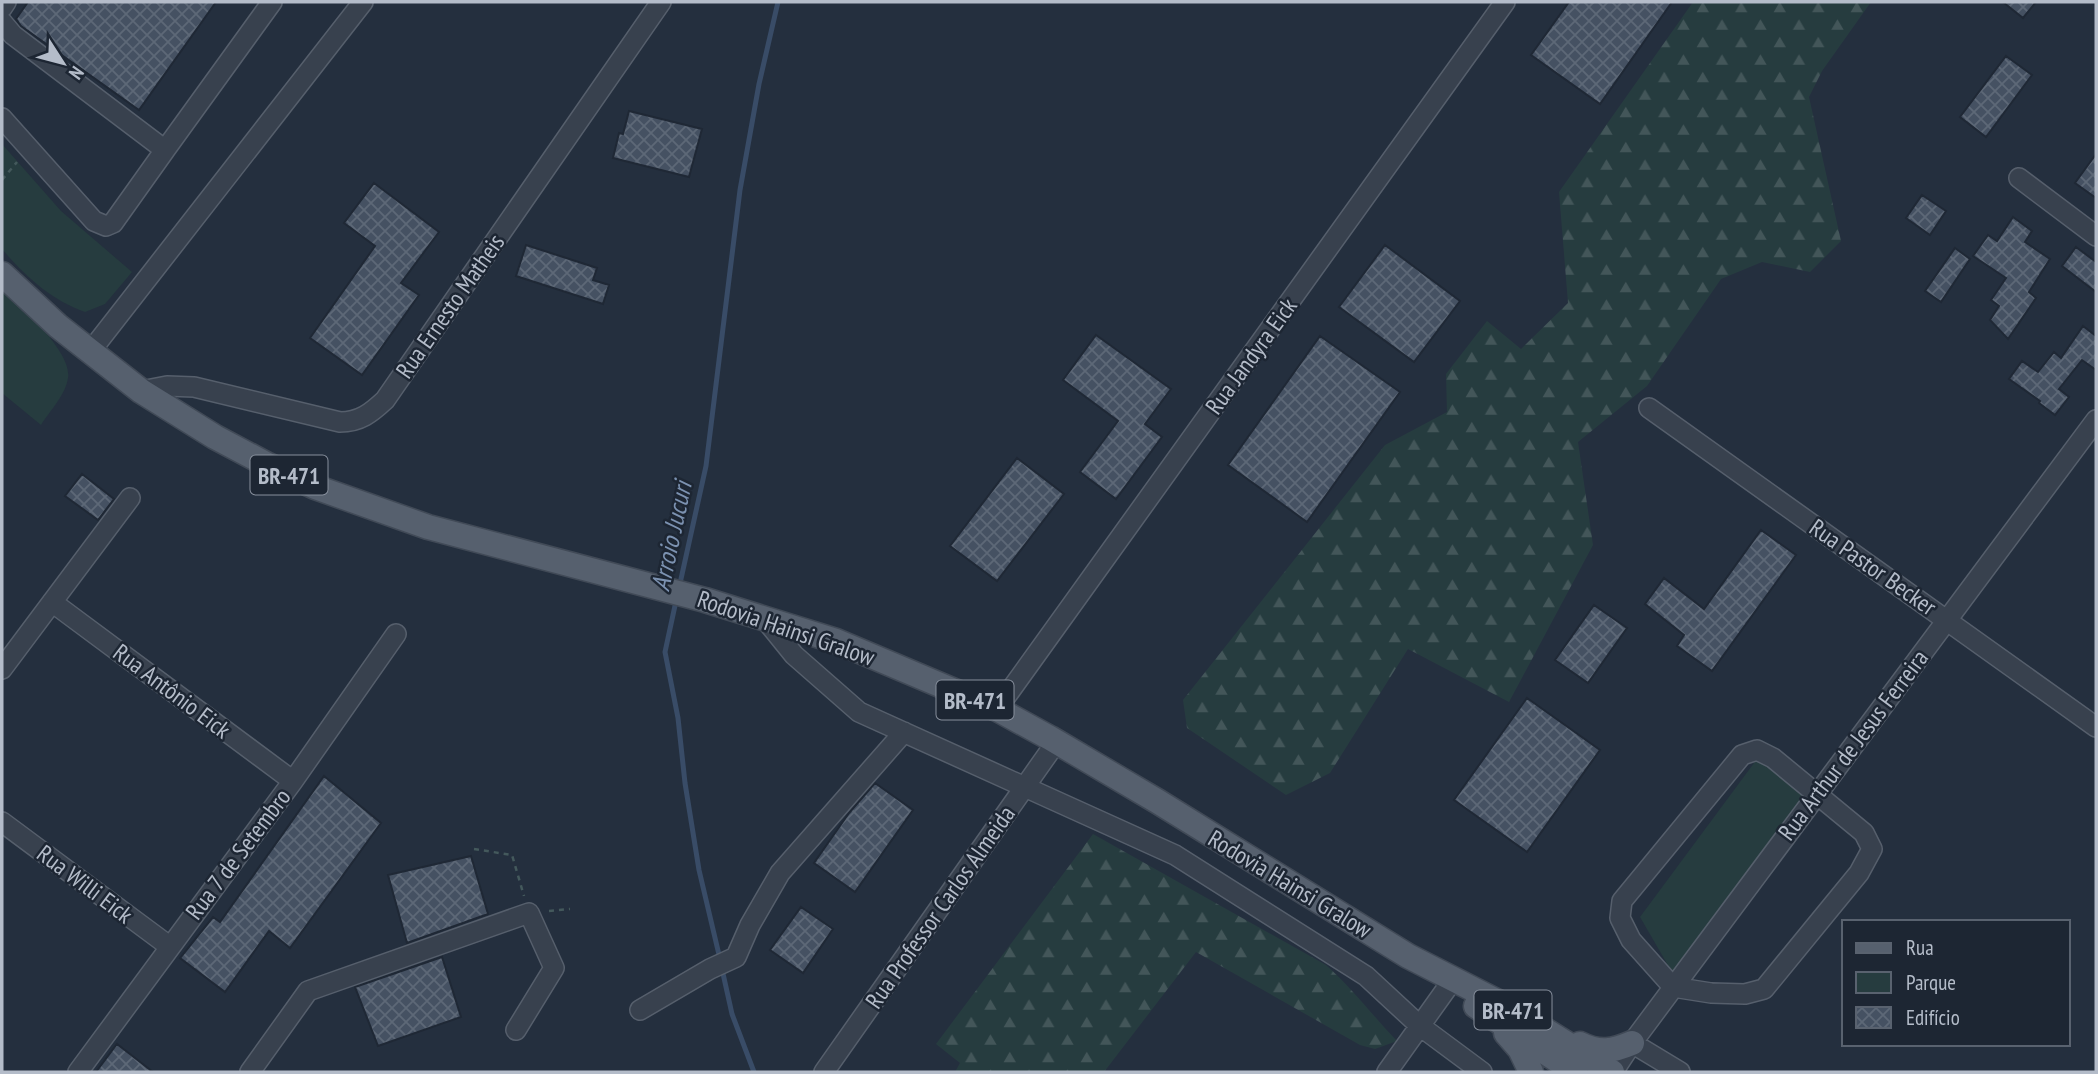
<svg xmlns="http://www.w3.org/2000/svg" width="2098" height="1074" viewBox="0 0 2098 1074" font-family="'PT Sans Narrow',sans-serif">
<defs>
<pattern id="forest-firs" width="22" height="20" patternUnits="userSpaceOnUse" patternTransform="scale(1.75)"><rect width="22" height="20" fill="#263c3f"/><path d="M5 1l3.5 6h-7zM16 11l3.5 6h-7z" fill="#435659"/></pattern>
<pattern id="building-cross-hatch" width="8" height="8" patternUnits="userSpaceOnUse" patternTransform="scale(1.75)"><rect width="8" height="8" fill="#455162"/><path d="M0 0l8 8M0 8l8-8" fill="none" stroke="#5d6877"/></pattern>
</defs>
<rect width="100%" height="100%" fill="#242f3e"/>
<path fill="#263c3f" d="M2,144L61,211L132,272L105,304L85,312C51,300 25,276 2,249Z
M2,287C19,305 73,352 68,378C66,394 50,411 41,425L2,393Z
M1757,759L1807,793L1673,974L1640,917Z"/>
<path fill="url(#forest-firs)" d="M1693,2H1871L1822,71L1809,97L1841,241L1810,272L1762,262L1721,279L1647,386L1578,442L1593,545L1509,702L1408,649L1330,773L1286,795L1187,728L1183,700L1385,445L1447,412L1446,374L1487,321L1521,349L1568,303L1559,192Z
M1093,834L1326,965C1352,988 1373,1016 1397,1041L1375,1049L1360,1045L1196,952L1104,1072H955L960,1063L936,1044Z"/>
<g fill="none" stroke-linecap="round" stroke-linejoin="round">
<path stroke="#394c67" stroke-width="5" d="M679,588L706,466L740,190L759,84L778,2
M676,601L665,652L678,718L685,783L699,870L720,959
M722,969L732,1014L754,1072"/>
</g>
<path fill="url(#building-cross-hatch)" stroke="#1f2835" stroke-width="2" d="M28,2H216L139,110L21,26L16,19Z
M1569,2H1672L1600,104L1531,55Z
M2003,2H2036L2023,18Z
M2006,56L2032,75L1986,137L1960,117Z
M629,111L702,129L689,177L613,158L619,133L623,134Z
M2096,154V198L2075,183Z
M374,183L439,232L401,283L419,295L362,375L310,338L375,246L344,223Z
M1922,195L1946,211L1930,235L1906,218Z
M2013,217L2032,231L2025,242L2050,259L2029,292L2036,298L2008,339L1990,320L1999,306L1991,300L2006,278L1973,256L1988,235L1997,241Z
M526,245L597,268L593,280L609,285L603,304L516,276Z
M1385,245L1460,301L1414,362L1339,307Z
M2076,247L2096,262V292L2062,266Z
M1955,248L1970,259L1941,302L1925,291Z
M2083,326L2096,336V370L2082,360L2059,389L2069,397L2055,415L2039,403L2040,401L2009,379L2022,361L2038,372L2054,352L2061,358Z
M1096,335L1171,389L1145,424L1162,437L1116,499L1080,472L1118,421L1063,380Z
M1320,336L1400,392L1307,522L1228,465Z
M1017,458L1064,494L997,581L950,546Z
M82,474L114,499L98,520L65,496Z
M1761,530L1796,555L1712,671L1677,646L1684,635L1645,604L1664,578L1704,609Z
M1594,605L1627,628L1588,683L1555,660Z
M1527,698L1600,750L1527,852L1454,800Z
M324,776L381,823L290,948L269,931L225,992L180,958L213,917L220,922Z
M875,783L913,810L855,892L814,863L849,813Z
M471,856L488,914L407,943L388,875Z
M801,907L833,929L803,973L770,950Z
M442,957L461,1017L378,1046L355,987Z
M117,1044L153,1072H96Z"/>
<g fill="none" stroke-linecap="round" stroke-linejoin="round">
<g stroke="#565f6c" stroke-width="22">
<path id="minor" d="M2,8L6,2
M2,22L13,35L165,150L113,223L106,226L94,221L2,118
M165,150L272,2
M2019,178L2096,236
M90,352L363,2
M141,391L167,386L194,387L340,422C360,422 371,413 385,400L661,2
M1649,408L2096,727
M52,602L293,781
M764,618L794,655L859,712L1175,855L1366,976L1420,1026L1482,1072
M2,669L130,498
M997,709L1505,2
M1757,750L1773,758L1864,833L1872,849L1859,873L1764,989L1745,994L1711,993L1673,987L1631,940L1620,918L1622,901L1742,755Z
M2,822L169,946
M640,1010L710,969L736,957L750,925L780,873L904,732
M1632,1043L1680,1072
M78,1072L293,781L396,634
M250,1072L308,991L529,913L554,968L516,1030
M824,1072L1057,741
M1387,1072L1447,988
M1613,1072L1632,1043L2096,420"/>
</g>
<g stroke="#414a57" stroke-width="27">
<path id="major" d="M2,274L58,326L141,391L215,437L266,464L315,487L428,527L705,600L836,641L997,709L1050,738L1157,801L1408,956L1508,1007L1612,1072
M1476,1006L1575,1072
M1506,1033L1520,1049L1531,1072
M1580,1044C1600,1054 1613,1051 1632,1043"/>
</g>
<path stroke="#44595c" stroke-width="2.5" stroke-dasharray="5 5" stroke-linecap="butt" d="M2,180L17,162
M474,849L512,855L524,896
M549,911L570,909"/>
<use href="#minor" stroke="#38414e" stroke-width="19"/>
<use href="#major" stroke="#56606e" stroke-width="24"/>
</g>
<g text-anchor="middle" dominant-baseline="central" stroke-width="5" stroke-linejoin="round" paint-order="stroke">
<g fill="#1d2633" stroke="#878f9c" stroke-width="2">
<rect x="250.5" y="455.5" width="77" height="39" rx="5"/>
<rect x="936.5" y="680.5" width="77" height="39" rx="5"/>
<rect x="1474.5" y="990.5" width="77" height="39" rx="5"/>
</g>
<g font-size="23" font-weight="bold" fill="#b4bcc9">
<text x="289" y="475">BR-471</text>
<text x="975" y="700">BR-471</text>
<text x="1513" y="1010">BR-471</text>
</g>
<g font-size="24" fill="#b4bcc9" stroke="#1d2633">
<text transform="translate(450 306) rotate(-55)">Rua Ernesto Matheis</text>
<text transform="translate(1251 356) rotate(-54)">Rua Jandyra Eick</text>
<text transform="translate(1873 567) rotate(35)">Rua Pastor Becker</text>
<text transform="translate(786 628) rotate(19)">Rodovia Hainsi Gralow</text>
<text transform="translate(172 691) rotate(37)">Rua Antônio Eick</text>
<text transform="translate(1853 745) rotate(-53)">Rua Arthur de Jesus Ferreira</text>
<text transform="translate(238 854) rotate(-53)">Rua 7 de Setembro</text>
<text transform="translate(85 884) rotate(37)">Rua Willi Eick</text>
<text transform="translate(1290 884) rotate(31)">Rodovia Hainsi Gralow</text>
<text transform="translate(940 907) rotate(-55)">Rua Professor Carlos Almeida</text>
</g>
<g font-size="26" font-style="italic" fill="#7c92b1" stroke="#1d2633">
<text transform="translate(671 536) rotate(-78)">Arroio Jucuri</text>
</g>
</g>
<rect width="2098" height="1074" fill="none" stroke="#b4bcc9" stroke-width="7"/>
<rect x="1842" y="920" width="228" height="126" fill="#1d2633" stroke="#59626f" stroke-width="2"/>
<rect x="1856" y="943" width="35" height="10" fill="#56606e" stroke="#59626f" stroke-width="2"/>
<text x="1906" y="955" font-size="21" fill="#b4bcc9">Rua</text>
<rect x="1856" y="972" width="35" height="21" fill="#263c3f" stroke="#59626f" stroke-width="2"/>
<text x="1906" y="990" font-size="21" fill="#b4bcc9">Parque</text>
<rect x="1856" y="1007" width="35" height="21" fill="url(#building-cross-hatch)" stroke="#59626f" stroke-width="2"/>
<text x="1906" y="1025" font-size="21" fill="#b4bcc9">Edifício</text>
<g transform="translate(63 63) rotate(126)" stroke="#1d2633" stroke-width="5" paint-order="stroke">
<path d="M0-5L12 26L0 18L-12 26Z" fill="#b4bcc9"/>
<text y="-10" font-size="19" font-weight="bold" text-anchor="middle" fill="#b4bcc9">N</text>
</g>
</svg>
